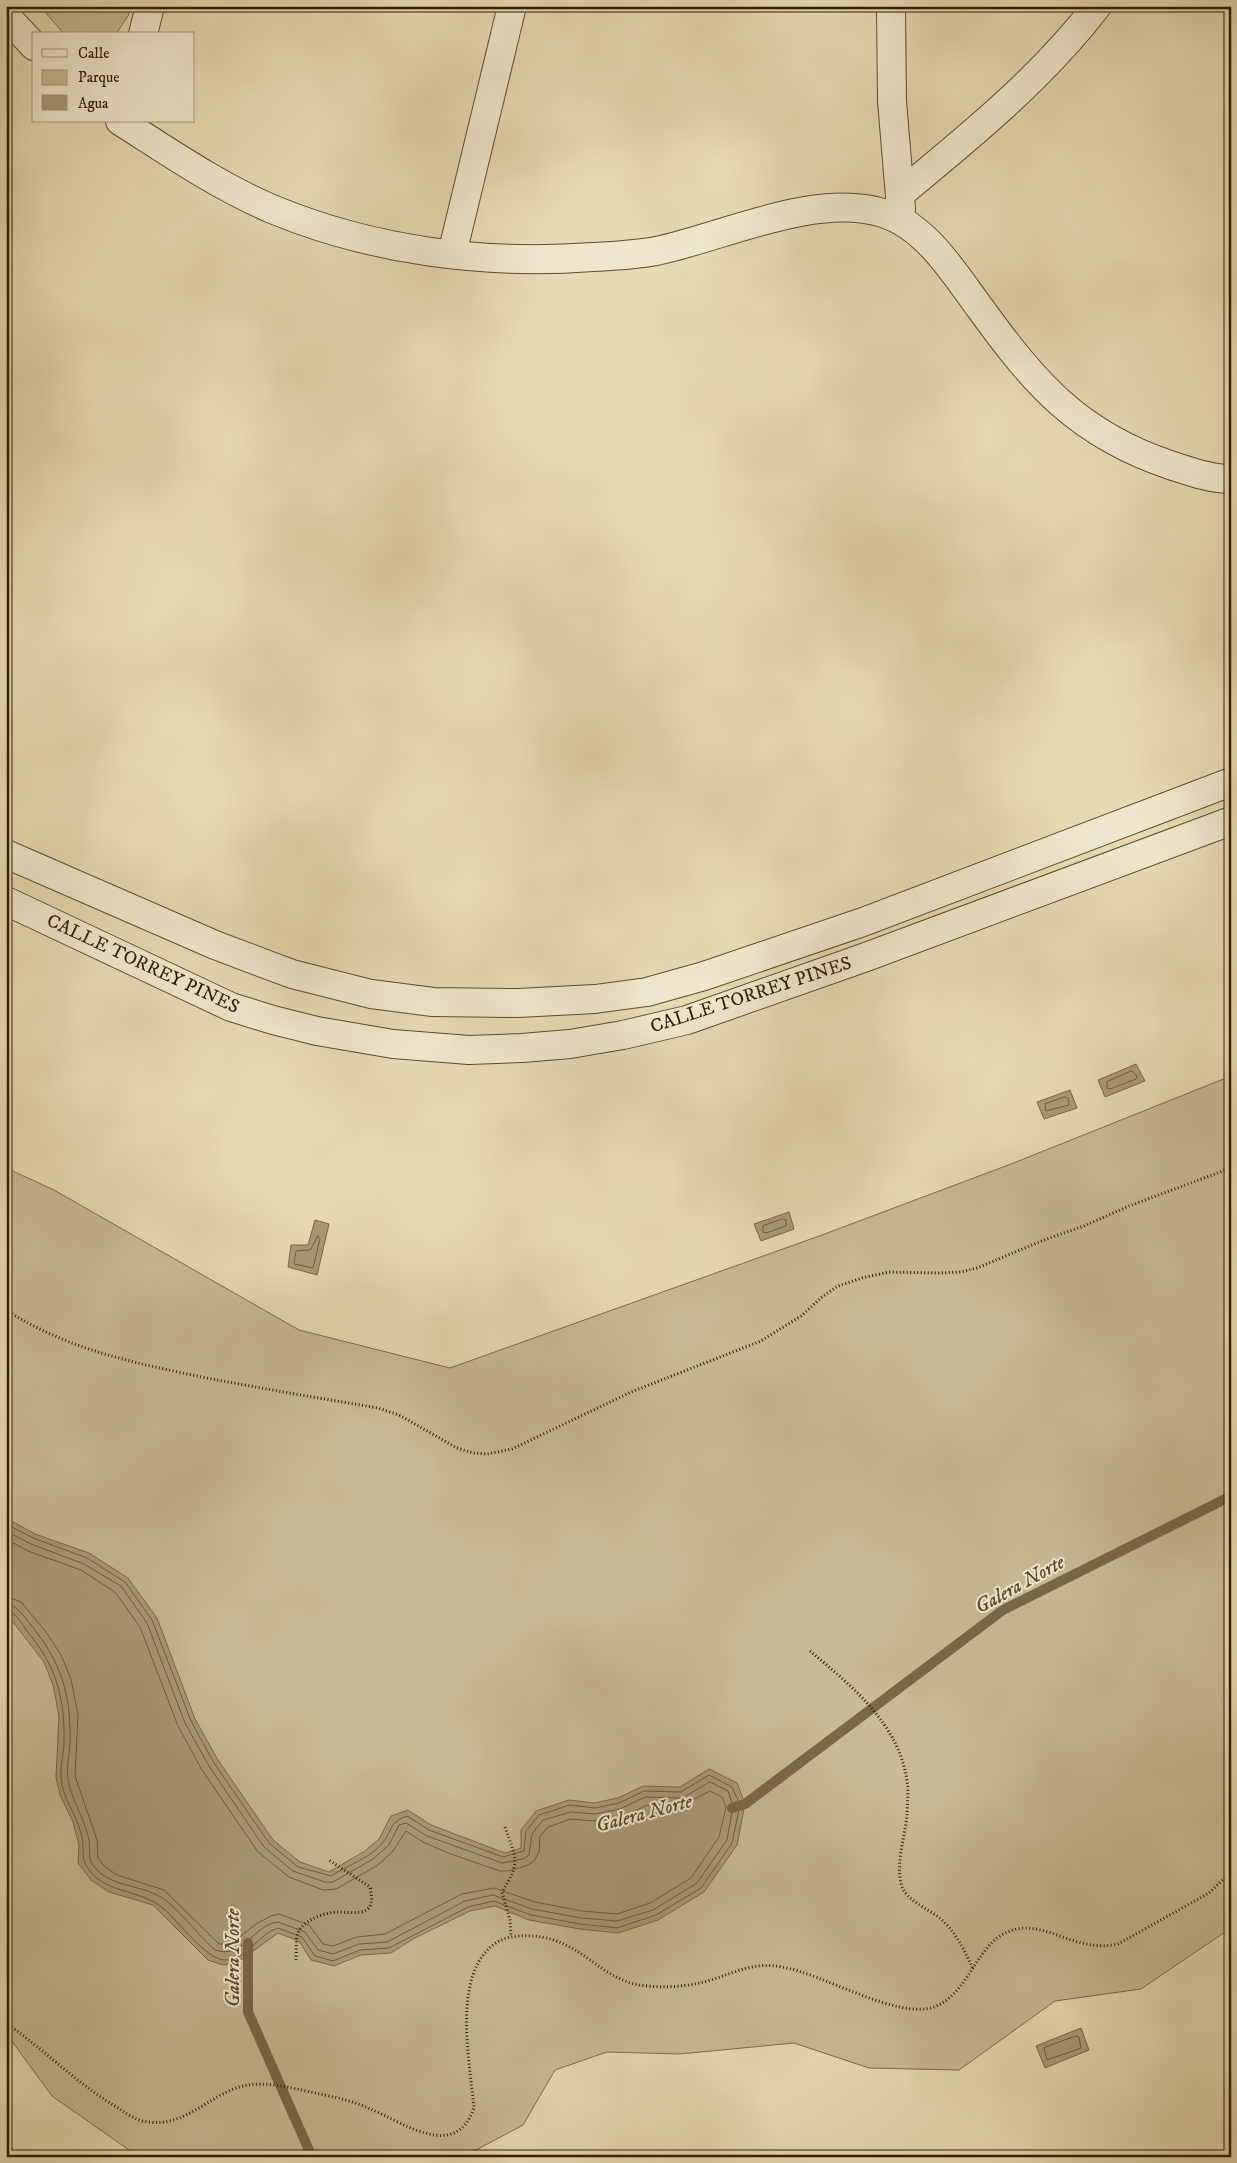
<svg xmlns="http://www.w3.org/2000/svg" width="1237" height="2163" viewBox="0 0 1237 2163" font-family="'IM FELL DW Pica',serif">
<rect width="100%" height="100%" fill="#e7dab2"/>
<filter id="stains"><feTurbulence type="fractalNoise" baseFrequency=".004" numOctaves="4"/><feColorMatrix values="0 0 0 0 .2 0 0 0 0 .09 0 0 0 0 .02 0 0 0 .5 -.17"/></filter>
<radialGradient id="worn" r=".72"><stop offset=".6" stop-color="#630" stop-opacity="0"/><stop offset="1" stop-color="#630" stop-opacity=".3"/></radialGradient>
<path fill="#c8ba94" stroke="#7c6b4b" d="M40,6H131L128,16L116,34H64Z
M1231,1076V1928L1141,1989L1055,2001L959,2070L869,2068L794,2043L680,2054L607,2052L555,2070L523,2125L463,2157H139L52,2096L6,2033V1168L54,1190L299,1330L450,1368L822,1235L1011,1164Z"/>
<path fill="#a99976" stroke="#796748" d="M1136,1064L1145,1081L1105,1097L1098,1080Z
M1070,1090L1077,1108L1044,1119L1037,1102Z
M789,1212L794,1229L761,1241L754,1224Z
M315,1220L329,1224L317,1275L288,1267L291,1245H308Z
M6,1518L35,1534L89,1553L128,1578L157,1618L195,1719L218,1760L273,1840L300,1862L329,1872L365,1851L379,1839L391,1816L408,1810L431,1825L505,1853L521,1848V1830L536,1811L569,1800L594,1803L618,1798L643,1786L680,1787L709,1769L737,1783L745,1804L737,1845L704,1892L658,1920L618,1933L580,1929L529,1920L495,1906L470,1911L413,1939L391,1953L361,1955L334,1966L311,1960L299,1941L278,1933L238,1962L223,1965L208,1960L153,1905L109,1892L91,1880L78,1863L79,1845L73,1822L60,1795L56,1777L59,1716L53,1685L44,1662L6,1613Z
M1081,2028L1089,2050L1045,2068L1036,2046Z"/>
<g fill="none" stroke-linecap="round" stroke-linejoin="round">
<path stroke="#6c5a3c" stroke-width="1" d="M1132,1071L1137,1076L1136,1079L1110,1089L1107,1088V1082Z
M1065,1097L1068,1098L1069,1105L1046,1111L1045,1104Z
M783,1219L786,1220V1226L766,1233L763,1232V1226Z
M318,1236L320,1239L313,1268L294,1264L296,1251L310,1250Z
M6,1524L33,1538L87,1558L125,1582L152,1620L191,1721L214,1763L269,1843L298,1867L331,1876C348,1865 373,1857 384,1841C393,1828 390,1822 407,1816L429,1830L503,1857L524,1851L526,1831L539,1815L570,1805L595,1808L619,1803L644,1791L681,1792L709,1775L732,1787L740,1805L732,1843L701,1888L656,1915L617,1928L580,1924L531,1915L494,1901L468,1907L389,1948L360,1950L333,1961L315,1956L302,1937L278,1928C258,1934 246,1961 224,1960C206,1959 178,1921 164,1909C141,1888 100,1895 85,1863C82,1857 84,1842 81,1833C76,1814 62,1797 61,1777C60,1765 64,1754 64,1743C65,1698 56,1665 27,1631C22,1624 15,1611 6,1610
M6,1531L31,1544L84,1564L121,1586L147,1623L185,1723L209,1766L264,1847L293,1871L325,1882H333L373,1859L389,1845L399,1825L406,1823L427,1836L502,1863L523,1859L529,1855L532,1834L543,1820L571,1812L595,1814L620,1809L645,1797L682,1798L710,1782L728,1791L733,1806L727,1840L697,1883L653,1910L617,1921L581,1918L532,1909L493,1895L465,1901L387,1942L359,1944L333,1954L318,1950L305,1932L278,1922C253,1925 243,1960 215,1950C198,1936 176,1904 157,1895C135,1884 105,1886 91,1862C88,1855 91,1844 88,1836C83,1816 71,1799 68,1779C66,1767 70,1753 70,1741C71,1694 61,1662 31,1625C24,1617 18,1605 6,1604
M6,1539L28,1551L81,1570L115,1592L140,1627L178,1726L202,1770L258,1852L289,1877L323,1890L336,1889L378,1865L393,1851L406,1831L423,1842L448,1853L500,1871H508L526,1866L534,1861L539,1852L540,1836L548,1827L571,1819L595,1821L622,1817L647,1805H683L710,1791L722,1797L726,1807L719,1837L691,1878L650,1903L617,1914L582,1911L535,1902L494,1888L462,1894L385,1934L357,1937L333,1946L323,1944L309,1925L279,1914L271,1916L256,1924L231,1944H219L164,1890L117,1875L104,1866L98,1858L97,1840L75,1776L78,1715L71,1679L61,1655L46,1632L21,1602L6,1596
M1076,2036L1079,2037L1081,2048L1047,2060L1044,2048Z"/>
<path stroke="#796748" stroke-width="10" d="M732,1808L745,1804L1003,1610L1231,1496
M248,1943V2012L312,2157"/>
<g stroke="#5e4c2e" stroke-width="30">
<path id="street" d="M891,6L892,101L901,209
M6,16L34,46
M143,34L150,6
M120,121C169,152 218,186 272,209C373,251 485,265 593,257C614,256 635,255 656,251C723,237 815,192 883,213C926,226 954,273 980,308C1035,384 1078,434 1170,465C1189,471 1210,479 1231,479
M900,194C969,137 1042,78 1097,6
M452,254L512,6
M6,854L215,945L292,974L371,994L433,1002L518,1003L595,999L647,992L704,976L863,922L1231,782
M6,901L231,1007L273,1020L317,1031L393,1044L469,1050L522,1048L570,1044L623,1035L687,1020L866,957L1231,821"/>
</g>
<path stroke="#301c02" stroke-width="3" stroke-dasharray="1 2.5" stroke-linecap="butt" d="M6,1310C64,1347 122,1360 187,1374C251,1387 314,1397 378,1408L399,1415L457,1448L473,1453L487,1454L512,1449L631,1392L761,1341L801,1316L822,1297L838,1286L862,1278L889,1272L940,1273L961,1272L977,1268L1044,1240L1084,1226L1129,1206L1231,1168
M810,1651C852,1686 899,1724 907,1781C909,1792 907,1805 907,1815C905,1837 896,1862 901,1883C905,1902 931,1909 943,1921C957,1934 965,1952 973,1969
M505,1827C516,1859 521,1862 502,1892L510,1920L511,1936
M296,1960C297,1953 295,1940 298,1933C303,1920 326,1912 338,1912C360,1913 377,1916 370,1887L329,1860
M6,2023C45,2050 77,2084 118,2108C127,2114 137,2121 149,2122C183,2127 208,2097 239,2087C266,2079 298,2090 325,2095C340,2098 354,2102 368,2108C403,2122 455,2162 474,2108C470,2062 450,1969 499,1941C509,1936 521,1935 532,1936C584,1939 600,1983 648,1986C669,1988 688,1986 708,1981C735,1973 753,1961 782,1967C824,1974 897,2020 934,2007C972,1993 976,1937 1017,1929C1050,1923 1077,1953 1118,1944L1209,1893L1231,1872"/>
<use href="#street" stroke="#efe7cd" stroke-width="28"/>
</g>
<g text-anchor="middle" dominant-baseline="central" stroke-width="4" stroke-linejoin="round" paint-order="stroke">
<g font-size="19" fill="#301c02" stroke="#efe7cd">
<text transform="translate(143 964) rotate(25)">CALLE TORREY PINES</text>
<text transform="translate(751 995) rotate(-18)">CALLE TORREY PINES</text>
</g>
<g font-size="20" font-style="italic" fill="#5a482b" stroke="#efe7cd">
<text transform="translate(1020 1585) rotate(-29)">Galera Norte</text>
<text transform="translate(644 1814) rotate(-15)">Galera Norte</text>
<text transform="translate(233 1958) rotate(-90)">Galera Norte</text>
</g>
</g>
<rect width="1237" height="2163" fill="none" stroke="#e7dab2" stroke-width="25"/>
<rect x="8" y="8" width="1222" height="2148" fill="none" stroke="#301c02" stroke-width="2.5"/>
<rect x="12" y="12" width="1212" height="2138" fill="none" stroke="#301c02"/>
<rect x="32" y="32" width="162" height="90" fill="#efe7cd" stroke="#a3967c"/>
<rect x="42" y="49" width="25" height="8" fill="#efe7cd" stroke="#a3967c"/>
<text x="78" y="58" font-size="15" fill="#301c02">Calle</text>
<rect x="42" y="70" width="25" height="15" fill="#c8ba94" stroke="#a3967c"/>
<text x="78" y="82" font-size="15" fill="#301c02">Parque</text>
<rect x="42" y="95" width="25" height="15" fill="#a99976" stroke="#a3967c"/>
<text x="78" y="108" font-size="15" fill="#301c02">Agua</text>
<rect width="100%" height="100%" filter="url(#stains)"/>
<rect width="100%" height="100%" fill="url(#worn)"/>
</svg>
